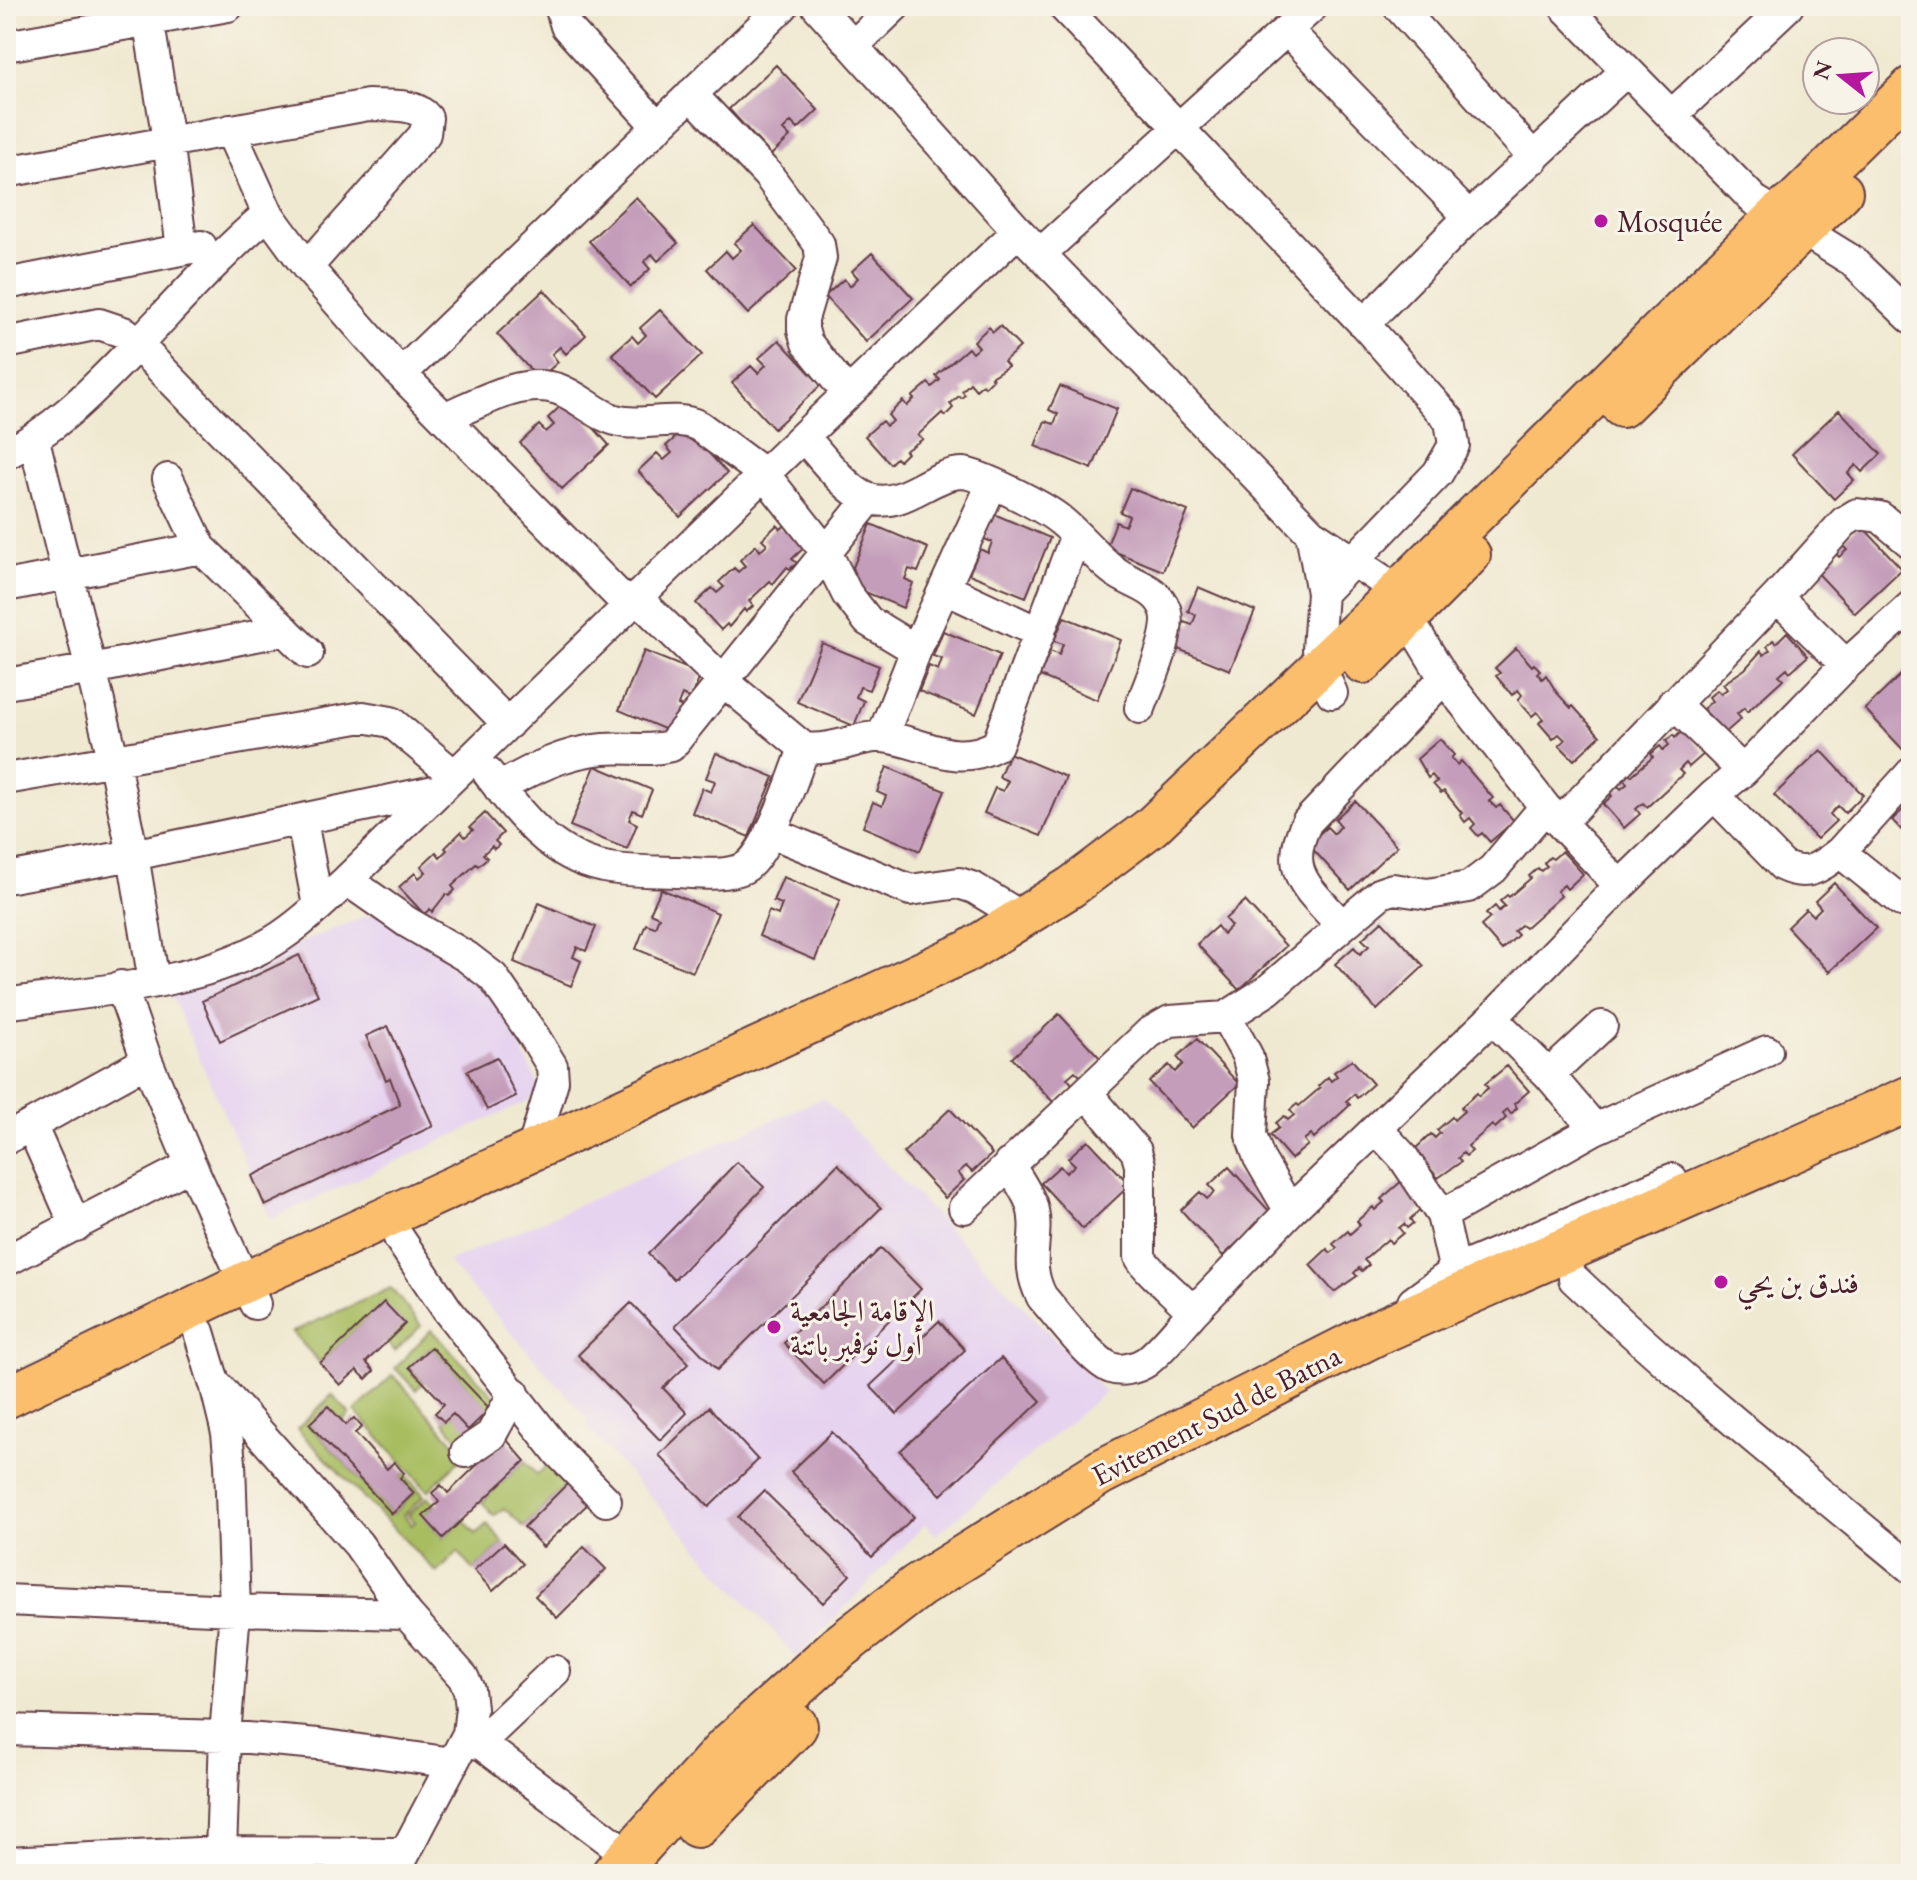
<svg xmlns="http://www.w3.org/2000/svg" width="1917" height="1880" viewBox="0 0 1917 1880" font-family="'EB Garamond',Amiri,serif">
<rect width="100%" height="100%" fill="#f7f3e8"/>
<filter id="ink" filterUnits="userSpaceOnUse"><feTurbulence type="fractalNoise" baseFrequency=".0125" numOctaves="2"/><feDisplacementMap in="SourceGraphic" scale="16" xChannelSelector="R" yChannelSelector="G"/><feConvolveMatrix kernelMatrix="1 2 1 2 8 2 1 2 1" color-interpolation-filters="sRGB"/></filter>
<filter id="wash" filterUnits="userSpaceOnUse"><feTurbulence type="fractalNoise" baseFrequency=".006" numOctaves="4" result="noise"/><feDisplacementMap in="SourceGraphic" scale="32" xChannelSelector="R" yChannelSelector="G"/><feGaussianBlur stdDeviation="1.8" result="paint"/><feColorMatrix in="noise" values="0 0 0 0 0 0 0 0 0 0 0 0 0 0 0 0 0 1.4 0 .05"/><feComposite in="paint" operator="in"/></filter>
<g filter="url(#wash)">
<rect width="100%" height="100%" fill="#f0e9d1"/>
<path fill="#e6d3f0" d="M384,909L490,984L543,1094L271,1219L171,995Z
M823,1098L1105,1392L936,1535L925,1524L797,1658L586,1426L590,1421L448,1262Z"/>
<path fill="#a8bd61" stroke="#796e46" stroke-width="2" d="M391,1288L421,1326L395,1351L386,1342L384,1303L320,1363L292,1332Z
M431,1330L500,1402L466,1448L444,1422L453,1414L489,1409L431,1347L409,1367L423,1382L416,1390L395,1368Z
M393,1375L465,1455L428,1491L355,1411Z
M332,1395L350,1414L342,1422L309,1425L392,1514L414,1494L400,1478L404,1473L424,1496L404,1515L412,1525L415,1522L408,1515L428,1497L435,1505L424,1516L443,1538L463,1519L476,1534L487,1524L504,1543L474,1570L458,1552L437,1573L297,1429Z
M553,1459L574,1477L524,1527L504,1508L494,1516L482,1502L525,1461L537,1475Z"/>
<g id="blocks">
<path fill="#c49dba" d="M776,65L818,110L798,129L791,122L783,130L790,137L771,155L729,109Z
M636,197L678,243L658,261L652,254L644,262L650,269L631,287L589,241Z
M754,225L796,270L748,314L707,269L726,251L732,258L741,250L734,243Z
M872,253L913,298L866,342L825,296L844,279L850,286L858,278L852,271Z
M544,290L586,335L566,354L560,347L552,354L558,362L539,379L497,334Z
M660,310L702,355L655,399L612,354L632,336L638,343L646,335L640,328Z
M1000,326L1020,347L1004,361L1008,366L991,377L993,379L985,387L983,384L976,390L970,383L962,391L965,395L961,398L959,396L950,404L953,408L945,416L942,413L918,435L923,439L905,451L907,453L899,461L896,458L890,464L865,436L882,421L886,426L893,421L888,415L903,401L907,406L914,399L912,397L928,383L932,387L940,380L936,376L968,348L972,353L979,347L974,341L989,327L993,332Z
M779,340L821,385L774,429L732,383L751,366L758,373L766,365L759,358Z
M1060,386L1117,409L1092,469L1035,446L1045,421L1054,424L1058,414L1049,410Z
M568,399L609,445L562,489L520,443L539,425L546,432L554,425L548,418Z
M1839,410L1881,454L1862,472L1856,465L1848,473L1854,480L1834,499L1792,454Z
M686,428L727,473L680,517L638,471L657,453L664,460L672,453L666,446Z
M1130,488L1188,511L1163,571L1106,548L1116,522L1125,526L1129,516L1120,512Z
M994,514L1050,538L1026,597L969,574L980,549L988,553L992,542L984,539Z
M788,523L808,544L792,559L797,563L790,569L787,567L773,584L770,581L749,601L753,606L746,612L744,609L729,627L727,624L721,630L696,603L712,588L717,593L724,587L719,582L734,568L738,572L745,566L740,560L756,545L760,551L767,544L762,539L777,525L781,529Z
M871,524L928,548L918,572L909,569L905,579L913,583L903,608L846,584Z
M1860,524L1902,569L1855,613L1813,568L1832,550L1839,557L1847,550L1840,543Z
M1198,587L1255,611L1230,670L1173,647L1184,622L1192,625L1196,615L1188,611Z
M1064,617L1121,640L1097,700L1040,676L1050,651L1059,655L1063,644L1054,641Z
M943,631L1000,655L976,714L919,691L929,666L938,670L942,659L933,656Z
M1787,632L1808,656L1790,672L1787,668L1779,675L1783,679L1747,712L1744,708L1737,714L1741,719L1725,733L1703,709L1712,701L1709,697L1717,690L1721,694L1727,689L1723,684L1745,669L1761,651L1764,655L1770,650L1767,646L1773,640L1776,643Z
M822,643L879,666L869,690L860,687L856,697L864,701L854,726L797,702Z
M1516,648L1532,666L1534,664L1540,670L1537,673L1542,679L1546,675L1557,693L1571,708L1573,706L1600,736L1574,760L1559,745L1565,740L1559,734L1553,739L1539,723L1543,719L1537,712L1532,716L1518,700L1522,695L1518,690L1512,695L1496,676L1500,673L1495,668Z
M644,651L701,674L691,699L682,695L678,705L686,709L676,734L619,710Z
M1911,665V750L1907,754L1865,709Z
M1684,729L1705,753L1689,767L1686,763L1679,770L1683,774L1647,807L1643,803L1636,809L1640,814L1624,828L1603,804L1612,796L1608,792L1617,785L1621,789L1627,784L1623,779L1629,774L1631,776L1653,757L1651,754L1660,746L1663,750L1669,745L1666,741L1673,735L1675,738Z
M1440,739L1454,755L1451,758L1457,765L1461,761L1493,798L1489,801L1496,808L1500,805L1514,821L1490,842L1482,833L1478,836L1471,828L1475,824L1470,818L1465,822L1460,815L1462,813L1444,791L1441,793L1433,784L1437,781L1432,775L1428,778L1417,759Z
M1821,750L1863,795L1845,813L1838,806L1830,814L1836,821L1817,839L1774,795Z
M716,753L774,777L749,837L692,813L702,788L711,792L715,781L706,778Z
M1009,753L1066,777L1041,836L984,813L995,788L1003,791L1008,781L999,777Z
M595,766L652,790L642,814L633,810L629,820L637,824L627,849L570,826Z
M887,767L945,791L920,851L863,827L873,802L882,806L886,796L877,792Z
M1355,801L1397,846L1350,890L1308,844L1327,827L1334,834L1341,826L1335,819Z
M1911,802V840L1892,820Z
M485,813L503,833L495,841L499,845L494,849L492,846L483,854L487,858L478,866L476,864L452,886L455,890L449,896L446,894L432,912L430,909L424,914L399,887L415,873L419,878L426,872L421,866L436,852L440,857L447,850L445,848L461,832L465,837L473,830L470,827Z
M1562,851L1583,874L1567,889L1564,885L1557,891L1561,896L1525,928L1521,925L1514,931L1518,935L1502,950L1481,926L1490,918L1486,914L1495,906L1499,911L1505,906L1500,901L1507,895L1509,897L1531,878L1529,876L1538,868L1541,871L1547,866L1544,863L1550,857L1553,859Z
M783,877L840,900L815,960L759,936L769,911L778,915L782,904L773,901Z
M1834,883L1876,928L1829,972L1787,927L1806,909L1813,916L1821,908L1815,901Z
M661,889L718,913L693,972L636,949L646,924L655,927L659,917L650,913Z
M1245,901L1286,946L1239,990L1197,944L1217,926L1223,934L1231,926L1225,919Z
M539,903L596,927L586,951L577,947L573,957L581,961L571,986L514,962Z
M1382,921L1424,966L1377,1010L1335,964L1354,947L1360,954L1369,946L1362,939Z
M299,955L318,995L220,1041L202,1001Z
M1059,1014L1101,1059L1081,1077L1075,1071L1067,1078L1073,1085L1054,1103L1012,1058Z
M388,1026L433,1126L265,1206L252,1176L400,1105L390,1078L386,1080L366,1036Z
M1197,1039L1239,1084L1192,1128L1149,1082L1169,1065L1175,1072L1183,1064L1177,1057Z
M497,1057L516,1096L487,1110L467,1071Z
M1352,1060L1373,1084L1357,1098L1354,1094L1346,1101L1350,1105L1314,1138L1311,1134L1304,1140L1308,1145L1291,1159L1270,1135L1279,1128L1276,1123L1284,1116L1288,1120L1294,1115L1290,1110L1297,1104L1299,1106L1320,1088L1318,1086L1328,1077L1331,1081L1337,1076L1334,1072Z
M1507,1066L1529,1091L1514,1104L1517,1108L1511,1114L1507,1109L1503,1114L1506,1118L1495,1128L1492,1125L1468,1146L1472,1151L1466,1156L1463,1153L1458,1158L1461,1162L1438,1178L1414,1150L1431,1134L1435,1138L1440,1133L1437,1130L1452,1117L1454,1120L1464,1111L1461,1107L1477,1093L1479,1096L1488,1088L1485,1084Z
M950,1109L992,1154L972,1172L966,1166L958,1173L964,1180L945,1198L903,1153Z
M1088,1140L1130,1185L1083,1229L1041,1183L1060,1166L1066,1173L1075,1165L1068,1158Z
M737,1162L764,1187L674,1280L648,1254Z
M838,1164L881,1208L717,1370L675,1326Z
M1229,1167L1270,1212L1223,1256L1181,1210L1200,1192L1207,1199L1215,1192L1209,1185Z
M1403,1180L1425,1205L1410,1219L1413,1223L1407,1228L1404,1224L1399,1228L1403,1233L1391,1243L1388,1239L1364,1260L1369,1265L1362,1271L1359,1268L1354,1273L1357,1276L1334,1292L1310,1265L1327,1249L1331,1253L1337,1248L1333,1244L1348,1231L1350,1234L1360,1225L1357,1221L1373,1207L1375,1210L1384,1202L1381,1199Z
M881,1248L921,1289L824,1384L784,1343Z
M384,1302L405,1324L366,1362L374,1371L366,1379L357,1370L340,1385L320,1363Z
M631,1303L689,1363L663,1388L687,1413L660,1440L578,1355Z
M939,1321L965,1350L897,1414L870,1386Z
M431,1347L490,1409L468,1430L453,1414L444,1422L435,1413L444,1404L409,1367Z
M1001,1358L1041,1401L941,1495L900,1451Z
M328,1406L346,1425L354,1418L362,1427L355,1433L359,1437L387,1469L394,1462L404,1473L400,1478L414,1493L392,1514L309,1424Z
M709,1407L758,1460L709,1507L659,1455Z
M832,1432L914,1517L872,1557L791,1472Z
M506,1439L525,1461L443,1538L423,1516L439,1502L432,1493L441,1485L448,1493L477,1465L471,1458L482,1447L489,1455Z
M574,1477L594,1498L543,1547L524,1527Z
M764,1491L850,1575L823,1603L738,1517Z
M504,1543L523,1564L493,1591L474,1570Z
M584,1547L606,1569L557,1618L535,1596Z"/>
</g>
</g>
<g filter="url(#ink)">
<use href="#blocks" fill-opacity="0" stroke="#633d44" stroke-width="2"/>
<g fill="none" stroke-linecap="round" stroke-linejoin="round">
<g stroke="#633d44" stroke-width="34">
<path id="minor" d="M146,6L168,140L182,249
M560,6L566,26L658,127
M817,6L1018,231L1311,533L1379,578L1393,594L1444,678L1545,807L1620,886
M1063,6L1364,324L1450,421L1454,445L1438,473L1322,593
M1398,6L1534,158
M1564,6L1754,200L1851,260L1911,318
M1287,30L1469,217
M6,46L228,6
M853,46L895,6
M691,94L768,175L819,244L821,258L803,319V330L807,343L848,394
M1672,115L1788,6
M230,130L268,214L307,267L401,374L629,606
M6,172L368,105C386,106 415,102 427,118L425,134L307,267
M1040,254L1313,6
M6,284L201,246
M1364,324L1469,217L1627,70
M6,343L99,324L126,333L508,724
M401,374L783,6
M444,418C477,404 521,377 558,389C581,397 599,419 625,422C650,425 676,415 699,426L764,474L826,552L847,594L868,621L916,650
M804,437C819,454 848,493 870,499C903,509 930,474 962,473C978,473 1046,508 1060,520C1079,535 1094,555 1113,570C1130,584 1156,586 1165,609C1174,630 1148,686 1140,708
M34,440L113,758L133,855L154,982
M6,454C57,429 94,389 133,349C177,303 219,255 268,214
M168,479L201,548L308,653
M1311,533L1322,593L1318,649L1320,667L1332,693
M6,586L201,548
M946,589L1040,633
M1777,597L1846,665
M637,598L722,680L804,748C834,752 860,735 883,737C925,741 953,769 997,745L1076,535
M6,684L92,669L285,630
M1673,703L1743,771
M882,737L916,650L992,484
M488,773C518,813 552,857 604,867C627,872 654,871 677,872C698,873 725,877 744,868C767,856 795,774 804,748
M6,779L363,717L391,722L454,775
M499,788C532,769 565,752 603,749C627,747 648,752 671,746L869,499
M1714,795L1783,866C1808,878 1820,867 1840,852L1901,901L1911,903
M302,821L318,906
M1560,823L1777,597L1844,522L1857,514L1880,517L1911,543
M770,832L910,890L959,883L974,888L1022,917
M1840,852L1911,773
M6,878L133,855L439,790
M347,880L407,922L467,957L493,977L535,1038L552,1066L553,1081L532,1151
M1342,926L1381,893L1393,889L1428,894L1469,887L1493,869L1545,807
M121,986L147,1061L191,1165L255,1304
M6,1004C90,991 197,986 272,942C300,925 323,902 347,880L764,474L1018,231
M1226,1017L1247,1055L1254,1081L1251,1135L1259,1158L1290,1211
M1492,1018L1549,1075L1595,1129
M1549,1075L1602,1026
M1087,1093L1136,1151L1140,1165V1257C1147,1271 1180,1297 1193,1312L1290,1211L1492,1018L1620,886L1714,795L1743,771L1846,665L1911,606
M31,1125L76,1226
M1377,1129L1403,1157L1442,1215L1455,1271
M6,1139L147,1061
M1009,1164C1016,1177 1026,1190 1031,1203C1042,1236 1022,1260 1042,1297C1056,1313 1092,1361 1111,1368C1121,1372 1137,1368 1146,1362C1164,1348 1178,1329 1193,1312
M964,1208L1149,1033L1170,1021L1226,1017L1268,990L1342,926C1310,889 1281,873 1307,822L1444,678
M1442,1215L1595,1129L1767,1051
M399,1238L448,1311L559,1453L606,1501
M6,1261L191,1165
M1574,1279C1682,1381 1797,1474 1911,1568
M1413,1302L1455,1271L1672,1179
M199,1332L214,1382L358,1544L407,1614L463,1677L469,1690L471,1708L468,1734L394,1874
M216,1388L227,1433L230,1463L235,1610L225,1736L221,1852
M466,1452L491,1435L514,1393
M6,1600L235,1610L407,1614
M6,1730L225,1736L318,1744L453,1763
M468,1734L630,1856
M478,1744L555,1671
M6,1862L221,1852L405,1853"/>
</g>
<g stroke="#633d44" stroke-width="44">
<path id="major" d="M1622,407L1842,192
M1363,663L1470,555
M6,1398L243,1283L968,951L1071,887L1151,827L1373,616L1778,214L1795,201L1911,87"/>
</g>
<g stroke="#633d44" stroke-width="48">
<path id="highway" d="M697,1825L795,1726
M614,1874L728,1747L838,1648L918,1586L1101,1472L1376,1333L1911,1098"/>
</g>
<use href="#minor" stroke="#fff" stroke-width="30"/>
<use href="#major" stroke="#fabe6d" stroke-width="40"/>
<use href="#highway" stroke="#fabe6d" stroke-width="44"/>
</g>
</g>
<g fill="#b5179e" stroke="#f7f3e8" stroke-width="3">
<circle cx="1601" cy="221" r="8"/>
<circle cx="1721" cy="1282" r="8"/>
<circle cx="774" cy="1327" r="8"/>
</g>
<g text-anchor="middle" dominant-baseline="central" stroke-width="6" stroke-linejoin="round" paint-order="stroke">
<g font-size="30" fill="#4a1f2b" stroke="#f7f3e8" text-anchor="start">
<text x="1617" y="221">Mosquée</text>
<text x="1737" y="1282">فندق بن يحي</text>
<text x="790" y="1310">الإقامة الجامعية<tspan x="790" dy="34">أول نوفمبر باتنة</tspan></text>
</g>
<g font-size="30" fill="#4a1f2b" stroke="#f7f3e8">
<text transform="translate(1216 1415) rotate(-27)">Evitement Sud de Batna</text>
</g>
</g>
<rect width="1917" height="1880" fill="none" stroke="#f7f3e8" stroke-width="32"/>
<g transform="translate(1841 76) rotate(287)"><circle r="38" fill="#f7f3e8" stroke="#b29e9c" stroke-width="2"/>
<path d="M0-6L14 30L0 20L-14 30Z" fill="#b5179e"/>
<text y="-12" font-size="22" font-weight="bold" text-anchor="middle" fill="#4a1f2b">N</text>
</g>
</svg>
